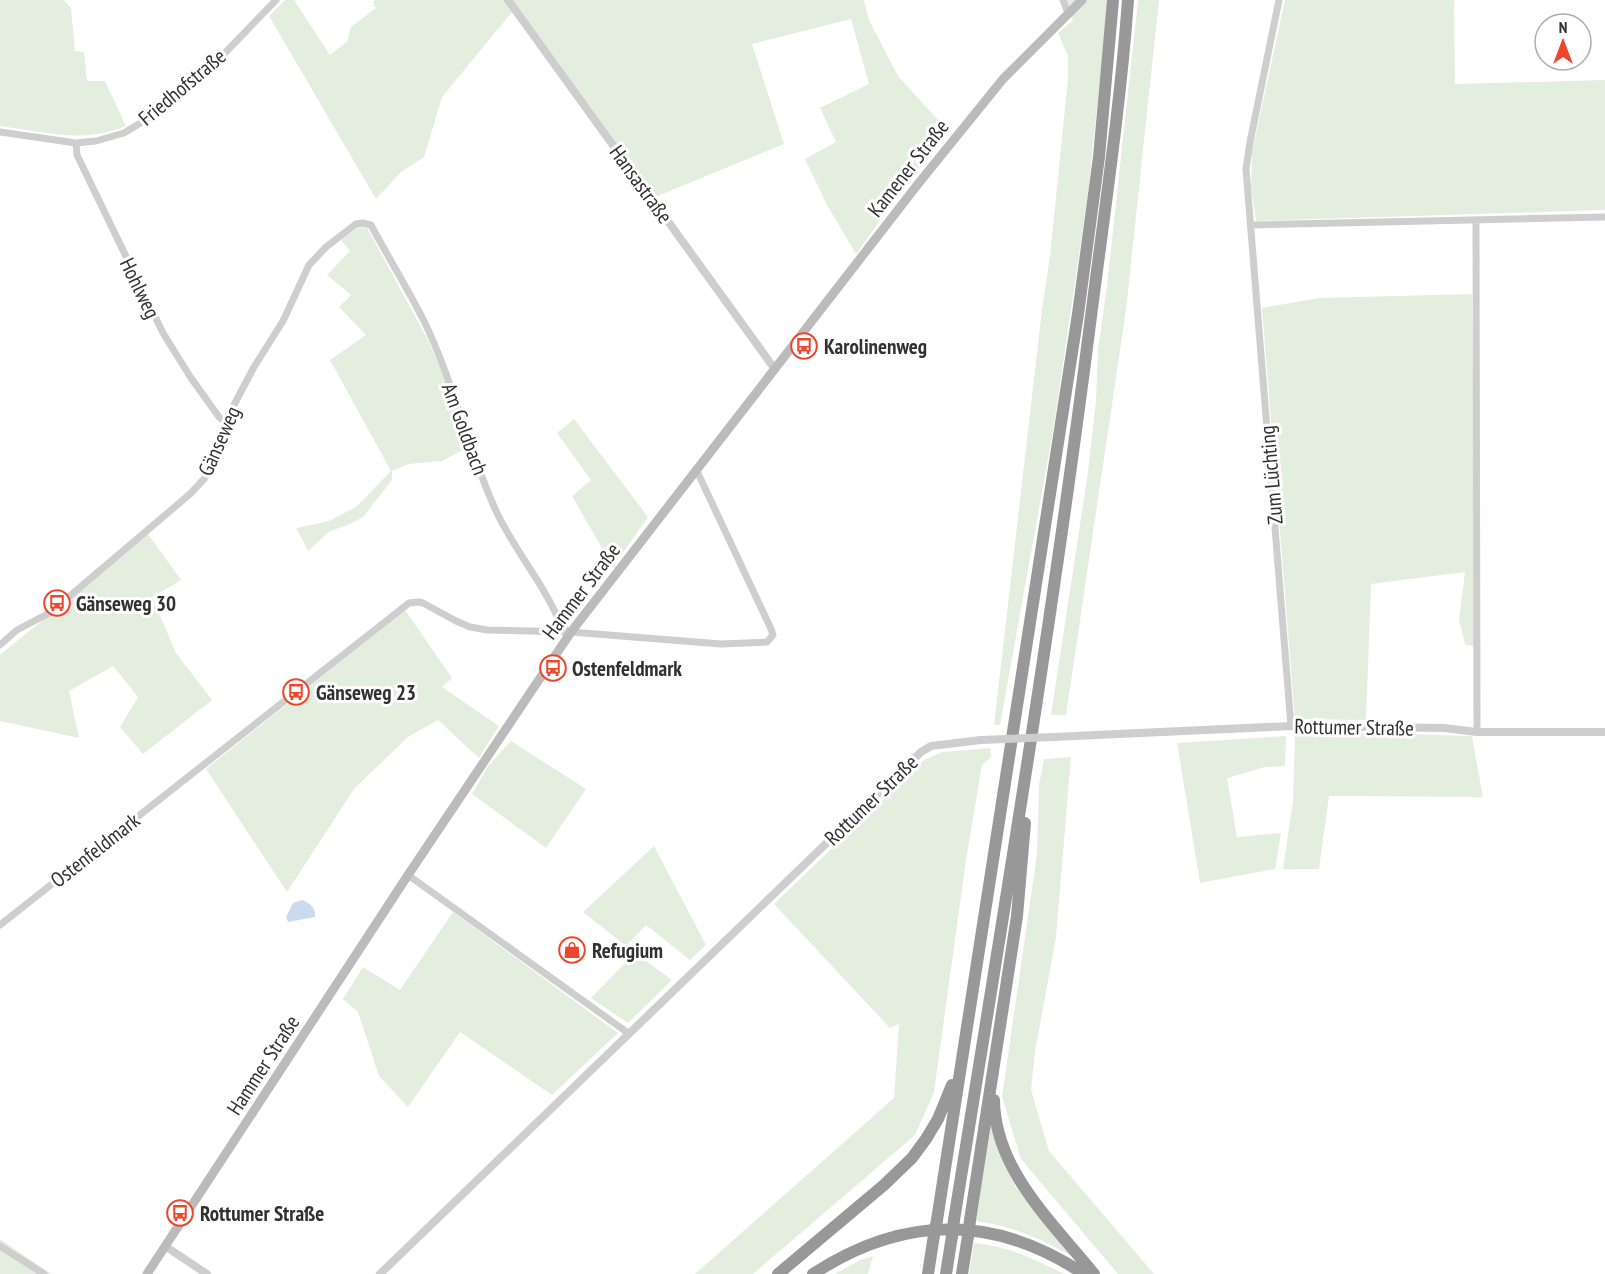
<svg xmlns="http://www.w3.org/2000/svg" width="1605" height="1274" viewBox="0 0 1605 1274" font-family="'PT Sans Narrow',sans-serif">
<rect width="100%" height="100%" fill="#fff"/>
<path fill="#e4eedf" d="M0,0H64L71,8L75,51L84,52L87,81H105L126,126C83,144 45,132 0,126Z
M285,0H294L330,55L347,42L351,27L376,8L373,2L375,0H864L869,20L898,76L948,131L911,178L856,254L828,207L805,159L836,142L820,108L869,84L851,19L752,44L784,144L655,197L517,6L442,97L424,157L401,172L376,199L269,16Z
M1066,0H1108L1088,194L1053,431L1000,725H994L1042,310L1050,256L1068,79V56L1058,33L1073,20Z
M1138,0H1159L1126,310L1066,715H1051L1088,472L1096,400L1098,350L1107,286Z
M1285,0H1454L1455,84L1605,80V210L1256,221L1251,186L1252,152Z
M359,227L367,228L429,342L451,394L467,448L442,461L408,464L392,471V480L363,517L348,525L330,531L308,551L296,528L329,521L356,507L391,471L330,360L366,335L339,307L351,295L327,275L350,251L341,240Z
M1472,294L1476,647L1465,644L1459,620L1465,572L1371,584L1366,720L1295,719L1262,308L1319,298Z
M574,419L648,517L613,567L572,496L591,480L557,433Z
M148,534L181,580L152,597L176,653L212,700L143,754L120,727L138,697L113,666L69,691L79,738L0,721V655Z
M405,610L452,678L442,687L499,726L479,758L438,720L408,737L354,789L287,892L206,769Z
M1336,732L1472,736L1483,797L1329,796L1319,869H1283L1293,802L1295,733Z
M1286,736L1285,766L1265,767L1227,778L1237,837L1281,833L1275,869L1200,883L1177,743Z
M511,741L586,789L546,848L472,794L488,766Z
M990,748L991,757L982,765L966,860L934,1092L915,1135L753,1274H695L894,1098L899,1024L890,1028L774,904L924,760L942,752Z
M1071,757L1056,937L1035,1052L1031,1090L1049,1151L1154,1274H1118L1021,1159L1002,1097L1037,854L1039,785L1044,759Z
M654,846L706,945L690,960L646,925L626,946L583,912Z
M453,912L618,1033L552,1095L460,1032L408,1107L379,1076L358,1012L343,999L363,967L400,990Z
M635,953L672,980L628,1023L591,998Z
M989,1124L994,1125L998,1150L1015,1186L1073,1257C1040,1238 1014,1227 976,1221Z
M0,1239L51,1274H0Z
M974,1243C1007,1246 1035,1259 1064,1274H969Z
M873,1256L868,1274H835L860,1260Z"/>
<path fill="#cbdaef" d="M302,900C310,903 316,908 315,917L288,922L286,917L293,903Z"/>
<g fill="none" stroke-linecap="round" stroke-linejoin="round">
<path stroke="#cecece" stroke-width="7" d="M1063,0L1068,13
M1279,0L1250,142L1246,169L1291,726
M0,132L76,143L96,141L124,133L147,119L183,90L223,55L276,0
M76,143L77,155L163,333L191,378L219,417L225,422
M1476,221L1477,732
M1252,225L1605,217
M0,645L17,630L51,612L190,494L204,479L216,458L223,439L225,422L254,367L283,321L309,265L326,247L356,224L363,223L371,225C388,257 408,289 424,321C454,383 468,451 497,513C516,553 546,586 562,628L569,631
M408,875L628,1033
M0,925L409,603L419,602L423,603L456,621L470,627L487,630L571,632L721,644L767,642L773,635L771,629L696,469
M0,1246L44,1274"/>
<path stroke="#cecece" stroke-width="8" d="M508,0L774,368
M1053,737L1291,726L1444,728L1477,732H1605
M165,1246L207,1274
M380,1274L921,752L931,746L981,740"/>
<path stroke="#bbb" stroke-width="9" d="M147,1274L408,875L571,632L918,184L1003,79L1082,0"/>
<path stroke="#989898" stroke-width="12" d="M994,1100C995,1170 1052,1222 1094,1274
M937,1220L1078,314L1099,157L1113,0
M954,1220C1002,924 1051,629 1089,332C1103,221 1120,111 1128,0
M970,1220L1017,916L1025,823
M778,1274L884,1185L912,1158L926,1139L938,1119L952,1085
M813,1274C903,1215 994,1214 1084,1274
M928,1274L934,1235
M946,1274L952,1236
M962,1274L968,1236"/>
<path stroke="#cecece" stroke-width="8" d="M981,740L1053,737"/>
<path stroke="#989898" stroke-width="12" d="M934,1235L937,1220
M952,1236L954,1220
M968,1236L970,1220"/>
</g>
<defs>
<g id="bus-ring" transform="scale(1.35)"><circle r="9.5" fill="#fff" stroke="#ee452d" stroke-width="1.5"/><path d="M-5-6H5V4H4V6H2V4H-2V6H-4V4H-5ZM-3.5-4V0h7V-4ZM-3.5 1.2v1.5H-2V1.2ZM2 1.2v1.5H3.5V1.2Z" fill="#ee452d"/></g>
<g id="shop-ring" transform="scale(1.35)"><circle r="9.5" fill="#fff" stroke="#ee452d" stroke-width="1.5"/><path d="M-5-2.5h2.3a2.7 3.5 0 0 1 5.4 0H5L5.5 6h-11ZM-1.5-2.5h3a1.5 2.3 0 0 0-3 0Z" fill="#ee452d"/></g>
</defs>
<g fill-rule="evenodd">
<use href="#bus-ring" x="804" y="346"/>
<use href="#bus-ring" x="57" y="603"/>
<use href="#bus-ring" x="553" y="668"/>
<use href="#bus-ring" x="296" y="692"/>
<use href="#shop-ring" x="572" y="950"/>
<use href="#bus-ring" x="180" y="1213"/>
</g>
<g text-anchor="middle" dominant-baseline="central" stroke-width="6" stroke-linejoin="round" paint-order="stroke">
<g font-size="21" fill="#313131" stroke="#fff">
<text transform="translate(182 87) rotate(-40)">Friedhofstraße</text>
<text transform="translate(908 168) rotate(-52)">Kamener Straße</text>
<text transform="translate(641 184) rotate(54)">Hansastraße</text>
<text transform="translate(140 288) rotate(64)">Hohlweg</text>
<text transform="translate(465 429) rotate(70)">Am Goldbach</text>
<text transform="translate(219 441) rotate(-66)">Gänseweg</text>
<text transform="translate(1271 475) rotate(-95)">Zum Lüchting</text>
<text transform="translate(581 591) rotate(-53)">Hammer Straße</text>
<text transform="translate(1354 727) rotate(1)">Rottumer Straße</text>
<text transform="translate(871 800) rotate(-44)">Rottumer Straße</text>
<text transform="translate(95 850) rotate(-38)">Ostenfeldmark</text>
<text transform="translate(263 1065) rotate(-57)">Hammer Straße</text>
</g>
<g font-size="21" font-weight="bold" fill="#313131" stroke="#fff" text-anchor="start">
<text x="824" y="346">Karolinenweg</text>
<text x="76" y="603">Gänseweg 30</text>
<text x="572" y="668">Ostenfeldmark</text>
<text x="316" y="692">Gänseweg 23</text>
<text x="592" y="950">Refugium</text>
<text x="200" y="1213">Rottumer Straße</text>
</g>
</g>
<g transform="translate(1563 42)"><circle r="28" fill="#ffffff" stroke="#adadad" stroke-width="1.5"/>
<path d="M0-4.5L10 22L0 15L-10 22Z" fill="#ee452d"/>
<text y="-9" font-size="16" font-weight="bold" text-anchor="middle" fill="#313131">N</text>
</g>
</svg>
